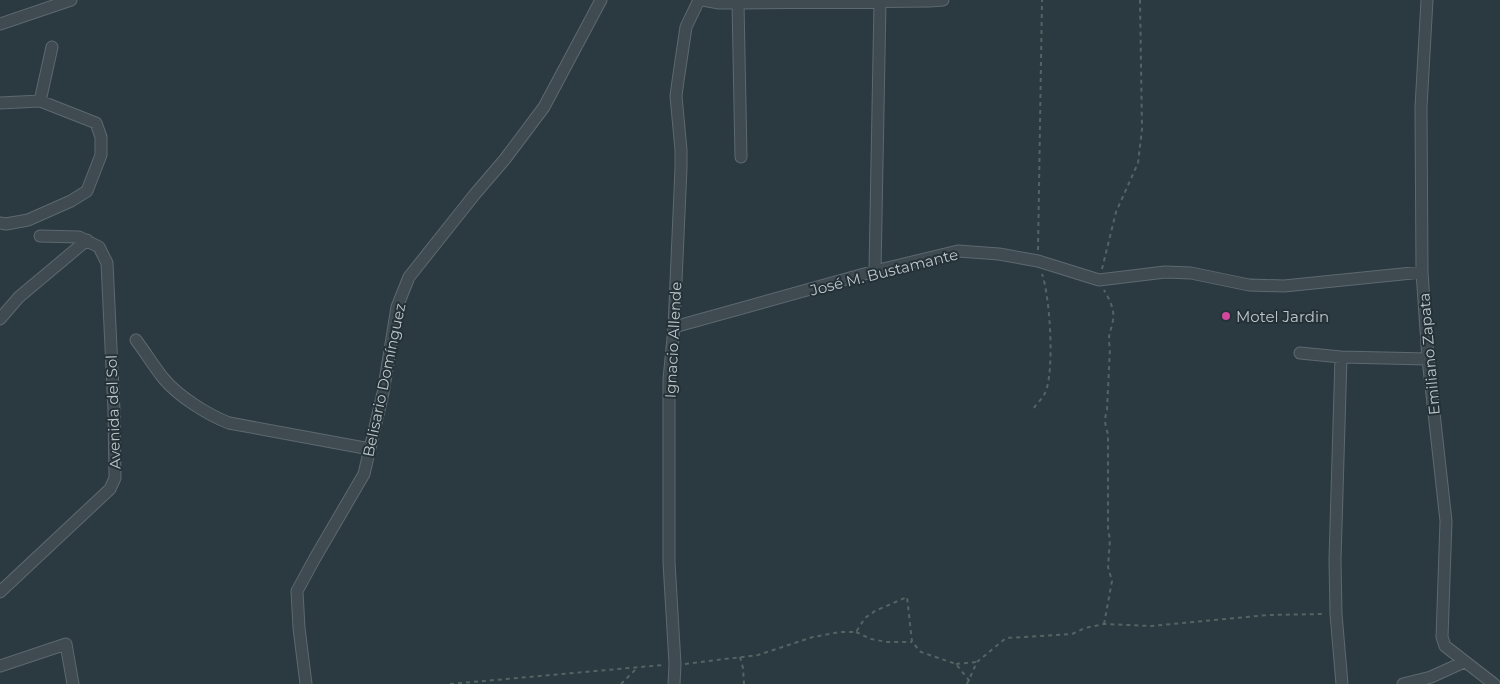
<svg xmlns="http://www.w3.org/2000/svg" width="1500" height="684" viewBox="0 0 1500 684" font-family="Montserrat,sans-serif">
<rect width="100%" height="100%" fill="#2b3a41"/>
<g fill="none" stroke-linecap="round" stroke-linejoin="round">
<g stroke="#5d696f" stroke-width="13">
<path id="street" d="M703,0L719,3H738L930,1L943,0
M1427,0L1421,107L1422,272L1428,359L1446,521L1442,637L1445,646L1494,684
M738,3L741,157
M0,24L71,0
M40,101L52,47
M0,103L40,101L96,123L101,137V155L87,191L71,201L28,220L6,224L0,223
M875,271L880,2
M0,319L19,297L87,240
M674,327L875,271L958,251L999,254L1038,261L1099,280L1165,272L1191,273L1249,285L1284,286L1422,272
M136,340C146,353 154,367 164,379C178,396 208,415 229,423L370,449
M1300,353L1341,357L1428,359
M1341,357L1335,560L1336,614L1342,684
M0,592L110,489L115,478L114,411L107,263L99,247L79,237L40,236
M0,666L66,644L73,684
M306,684L299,628L297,591L315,558L364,474L383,393L397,307L409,277L475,194L505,159L544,107L601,0
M674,684L675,664L669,562V379L674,327L681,168V150L676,96L678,81L686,27L699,0
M1403,684L1431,677L1464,662"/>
</g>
<path stroke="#526562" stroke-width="2" stroke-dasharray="4 4" stroke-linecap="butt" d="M1038,250L1042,0
M1102,269L1116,212L1138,163L1142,129L1140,0
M1034,408C1037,403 1043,398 1045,393C1055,372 1050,296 1042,274
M1104,624L1112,581L1108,567L1110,539L1108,530V434C1105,425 1104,420 1107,410L1110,348C1107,334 1111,333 1113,320C1115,309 1109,299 1104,290
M856,632L871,639L887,642H912
M740,657L743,668L744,684
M685,664L758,655L813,637L840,632H856L865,618L875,611L907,597L912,642L921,652L956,664L972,684
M956,664L976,662
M450,684L663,665
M621,684L638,667
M967,684L977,662L1006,638L1072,634L1085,628L1104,624L1151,626L1268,615L1324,614"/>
<use href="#street" stroke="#3f4b51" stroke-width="11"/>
</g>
<circle fill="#d1479c" stroke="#243137" stroke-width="2" cx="1226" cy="316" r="5"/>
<g text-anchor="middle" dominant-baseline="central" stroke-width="4" stroke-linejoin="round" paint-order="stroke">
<g font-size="15" fill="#bcc6cb" stroke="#243137">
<text transform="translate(884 272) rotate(-14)">José M. Bustamante</text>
<text transform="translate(673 340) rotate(-87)">Ignacio Allende</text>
<text transform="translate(1429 354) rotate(-95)">Emiliano Zapata</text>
<text transform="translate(384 380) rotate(-78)">Belisario Domínguez</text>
<text transform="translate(113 412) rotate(-92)">Avenida del Sol</text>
</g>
<g font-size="15" fill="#bcc6cb" stroke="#243137" text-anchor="start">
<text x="1236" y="316">Motel Jardin</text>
</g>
</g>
</svg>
